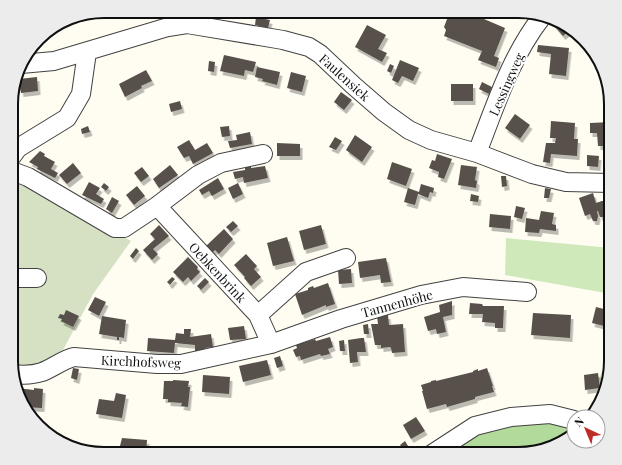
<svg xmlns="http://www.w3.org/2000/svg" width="622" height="465" viewBox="0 0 622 465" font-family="'Playfair Display',serif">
<defs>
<filter id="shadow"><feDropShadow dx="2.5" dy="4" stdDeviation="0" flood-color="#0004"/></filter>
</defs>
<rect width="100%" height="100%" fill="#fffdf2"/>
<path fill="#d0e9bb" d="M506,238L611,248V294L505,275Z
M611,342V367L605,381L599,380Z"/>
<path fill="#b2da9a" d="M512,421L574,423V433L559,445L518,454H437L473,430Z"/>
<path fill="#d5e1c2" d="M12,179L27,181L131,241L93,294L63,350L34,366L11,367Z"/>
<path fill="#58514c" filter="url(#shadow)" d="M453,12H464L476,16H477L505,28L494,56L499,58L496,67L478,60L482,51L444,36L446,30L444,27L449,14Z
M256,17L270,20L268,28L255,25Z
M552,23L566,28L570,30L563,36Z
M367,25L386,35L378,49L387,53L382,62L355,47Z
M538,45L569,48L566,76L549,74L551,54L537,52Z
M224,55L256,62L253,72L245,70L244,76L220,71Z
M400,60L419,68L413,81L402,76L398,83L392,80Z
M209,61L215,62L214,72L208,71Z
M390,64L394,66L391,73L387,71Z
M257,67L280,72L277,85L262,81L263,79L255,77Z
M146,70L152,81L141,86L142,88L125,97L119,84Z
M291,72L306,76L302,92L287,88Z
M37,77L38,91L21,93L20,87H18L17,84L20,83L19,79Z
M482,82L492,87L489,94L479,89Z
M451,84H473V101H451Z
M341,92L352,100L344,110L334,102Z
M180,101L182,109L171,112L169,104Z
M515,114L530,125L520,139L505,128Z
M551,121L575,123L574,139H578L577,156L551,154L550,163L543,162L546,143H555L556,138H550Z
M611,122V148H605V146H598L597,133H590V123Z
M88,126L90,132L82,134L81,129Z
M229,126L230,136L222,137L220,127Z
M250,132L252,144L230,148L228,141L237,140L236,135Z
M355,135L372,147L362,162L346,150Z
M335,137L342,141L336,150L329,147Z
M189,140L195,150L207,143L213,153L193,164L189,156L184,158L177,147Z
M277,143L300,144V156H277Z
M40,151L45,154L44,156L55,162L51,169L58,173L55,178L37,169L38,167L29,162Z
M437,154L452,159L444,179L438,177L439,172L429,168L432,160L435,161Z
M587,155L599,156L598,167L587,166Z
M392,162L412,169L406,186L387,179Z
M73,163L81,173L67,184L59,175Z
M170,165L178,175L159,188L153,179Z
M251,165V168L265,166L268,178L244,183L243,177L235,179L233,172L245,170V166Z
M461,165L477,167L475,180L477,181L476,188L458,185Z
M142,167L149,176L141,182L134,173Z
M501,176H506L507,186L502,187Z
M218,178L224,189L212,196L209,191L202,195L199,190Z
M89,182L100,188L96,194L104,199L101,204L82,195Z
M104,183L109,187L106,191L101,187Z
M238,183L243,194L233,199L228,188Z
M421,184L434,188L433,193L430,192L428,198L418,194L415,205L404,202L408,188L419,192Z
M137,186L145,196L134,205L126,195Z
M545,188L551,189L549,198H544Z
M593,193L596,203L602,201H607V205H611V219H607V217H600L598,211H597L598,216L597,221H593L590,214L585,216L579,198Z
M471,194L479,196L478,202L470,201Z
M112,197L119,201L112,213L106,209Z
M516,206L525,208L522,219L514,217Z
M541,211L554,213L552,224L556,225V231L540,229L539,233L525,232L526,218L539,220Z
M490,214L511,216L510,229L489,227Z
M233,221L238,226L231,232L226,227Z
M159,225L169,236L153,249L158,254L152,260L143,250L155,239L150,234Z
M321,225L326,244L304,250L299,231Z
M224,229L233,239L219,254L215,250L212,253L206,246Z
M287,237L294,261L273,266L267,243Z
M136,248L139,251L133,259L130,256Z
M246,254L257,266L254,269L261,277L251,286L244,278L245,277L234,265Z
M188,257L198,267L197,269L200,272L191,281L188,277L183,282L173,272Z
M386,258L391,282L381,283L380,275L360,278L358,262Z
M351,269L352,283L339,284L338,270Z
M172,277L175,279L170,285L167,282Z
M205,278L209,282L201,290L197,286Z
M328,283L335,304L326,307V305L302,315L295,294L308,290V288L313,286L314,288Z
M95,297L106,302L99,316L88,310Z
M452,301V315L443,317L446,332L437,334L436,329L428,331L424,317L440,312L439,305Z
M470,303L482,304L483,306H504L503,328H495V323L482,322L483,314H469Z
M596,307L608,310L604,326L592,323Z
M66,310L79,316L73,327L61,321L62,319L58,318L60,314L64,315Z
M533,313L571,315L570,338L531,335Z
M388,315L389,325L403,324L405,352L392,353L391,348L390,347L381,348V345H375L371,324H378L377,316Z
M102,316L126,320L124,338L119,337V340H117V337L99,334Z
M368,324L369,334H364L363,325Z
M244,326L246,339L230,340L228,328Z
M184,329H191L190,337L211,334L213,347L205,348L206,352L195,353V345L175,343L174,353L147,351L148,338L175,340L176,333L184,334Z
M330,337L333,347L328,349L330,354L321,356L320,354L301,360L300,356L296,357L293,350L297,348L296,345L315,339L316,341Z
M361,338H364L366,352H357L358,362L350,363L348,340Z
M344,340L345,351H340L339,341Z
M280,356L283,366L277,368L274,358Z
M267,360L271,375L243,382L239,366Z
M73,368L79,369L77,380L71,378Z
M487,368L493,386H492L494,392L475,397V399L447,407L446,404L427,409L422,391H423L421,385L431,382V381L436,380V381L473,372V371L478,369V371Z
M598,373L600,388L585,390L584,375Z
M203,375L230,377L229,394L202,392Z
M173,380L189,381L188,387H190L188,407L181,406L182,403L168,402V399H163L164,381H173Z
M17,388L34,390V388L43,389L42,408L24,407L21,402Z
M116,393L126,395L122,418L96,414L99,399L114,401Z
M416,417L425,431L411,439L403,425Z
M122,438L147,440L146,454H118Z
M405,441L408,446L404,450L400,445Z
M249,446L257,447L256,454H248Z
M157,449L185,452V454H157Z
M387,449L393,453L397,449L403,454H383Z"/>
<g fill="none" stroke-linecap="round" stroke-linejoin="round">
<g stroke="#424242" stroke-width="20">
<path id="minor" d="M21,64L54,61L168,27L187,24L283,40L309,47L320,54L354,86L384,112L409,130L431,140L477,153L532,174L566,182L611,183
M477,153C495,107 510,58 541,18
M12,156L18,148L67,118L81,94L87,52
M12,171L28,177L115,228H124L157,206L258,315L271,344
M157,206L198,175L221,163L263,154
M11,278H37
M258,315L306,272L346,258
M13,374C22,375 33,375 42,372C53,368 62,360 74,357L157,364H181L271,344L341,319L421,295L463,287L527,292
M432,454L475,426L511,417L550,414L574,420"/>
</g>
<use href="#minor" stroke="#fff" stroke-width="18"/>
</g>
<g text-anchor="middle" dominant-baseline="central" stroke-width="4" stroke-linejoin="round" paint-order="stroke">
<g font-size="13" fill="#0f0f0f" stroke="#fff">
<text transform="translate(345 77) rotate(42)">Faulensiek</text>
<text transform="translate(506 84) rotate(-66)">Lessingweg</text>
<text transform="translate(218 272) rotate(47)">Oebkenbrink</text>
<text transform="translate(397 303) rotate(-15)">Tannenhöhe</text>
<text transform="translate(141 361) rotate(2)">Kirchhofsweg</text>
</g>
</g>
<path d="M0 0H622V465H0ZM104 18H518A86 86 0 0 1 604 104V361A86 86 0 0 1 518 447H104A86 86 0 0 1 18 361V104A86 86 0 0 1 104 18Z" fill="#ececec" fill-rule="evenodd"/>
<path fill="none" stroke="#0f0f0f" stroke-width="2" d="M104 18H518A86 86 0 0 1 604 104V361A86 86 0 0 1 518 447H104A86 86 0 0 1 18 361V104A86 86 0 0 1 104 18Z"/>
<g transform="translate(586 429) rotate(316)"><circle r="19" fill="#ffffff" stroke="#9f9f9f"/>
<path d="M0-3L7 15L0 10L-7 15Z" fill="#be2c28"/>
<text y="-6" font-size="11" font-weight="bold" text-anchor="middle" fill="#0f0f0f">N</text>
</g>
</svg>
